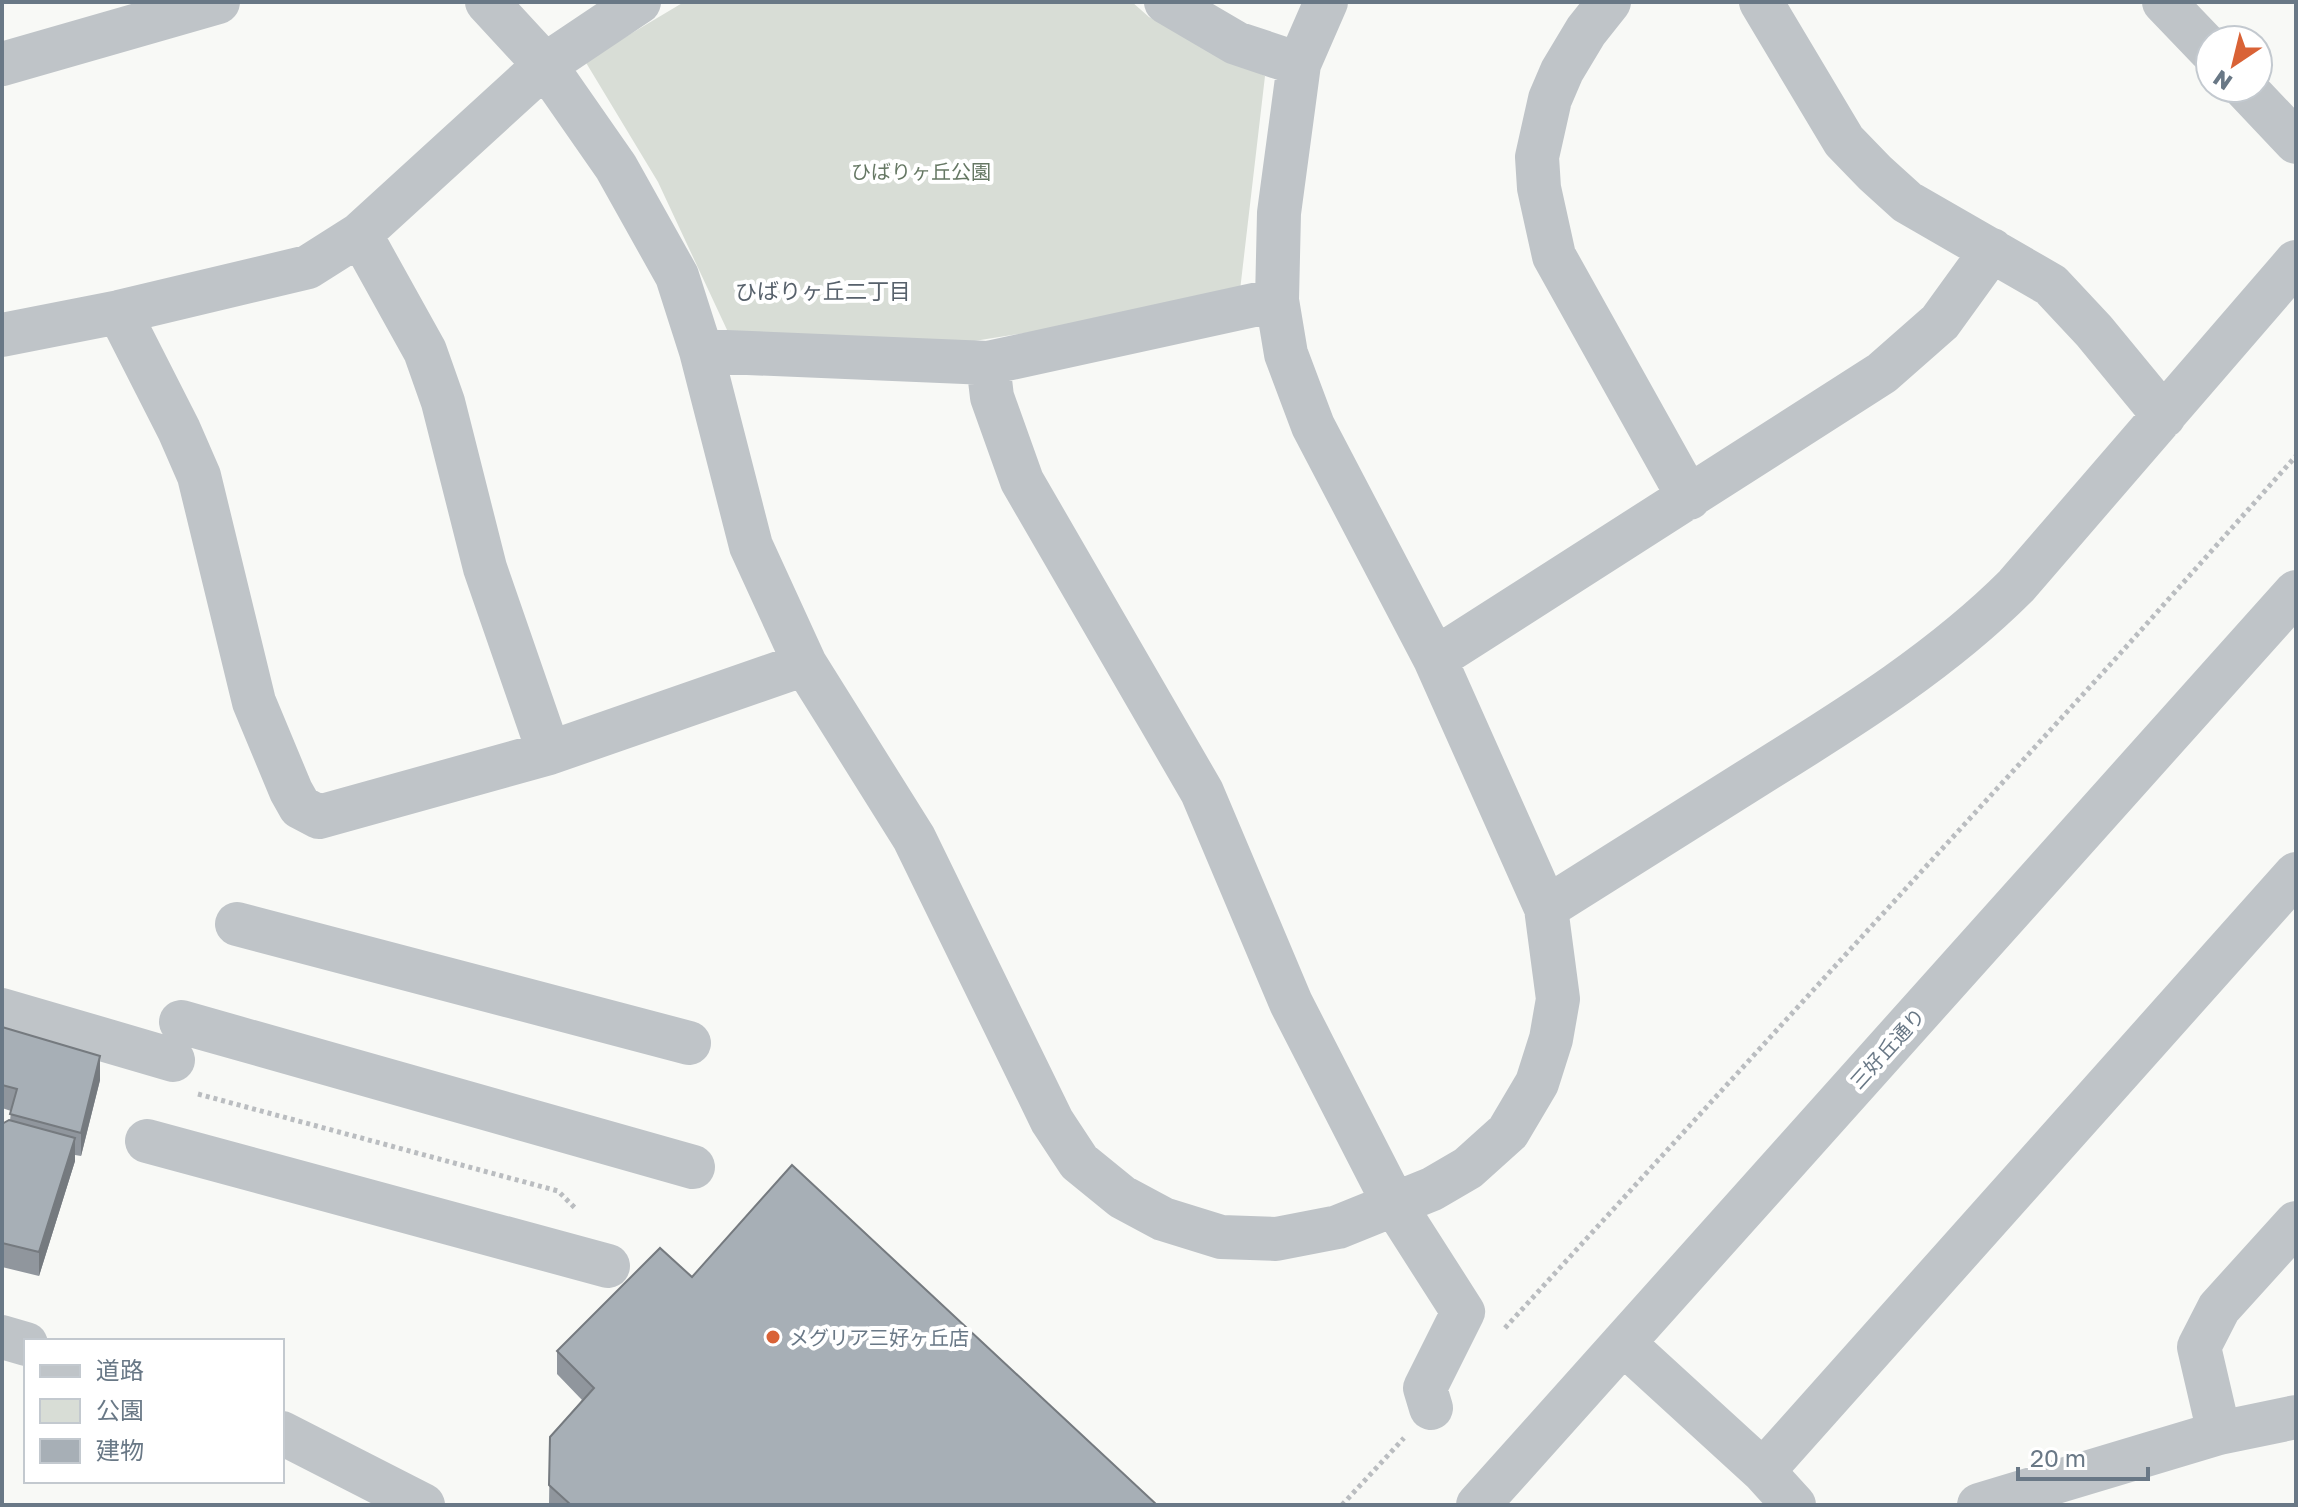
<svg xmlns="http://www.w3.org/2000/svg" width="2298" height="1507" viewBox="0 0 2298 1507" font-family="'Golos Text','Noto Sans JP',sans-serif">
<rect width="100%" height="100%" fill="#f8f9f6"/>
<path fill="#d8ddd6" d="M684,2H1132L1149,17L1265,76L1239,299L968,342L728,332L658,182L585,61Z"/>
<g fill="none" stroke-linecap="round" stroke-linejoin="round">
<path stroke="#babdc0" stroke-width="5" stroke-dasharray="4 4" stroke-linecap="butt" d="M198,1094L558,1191L576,1209
M1505,1328L2118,656L2296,456
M1342,1505L1404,1438"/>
<path stroke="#bfc4c8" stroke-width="44" d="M487,2L545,65L616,167L677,276L701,351L751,546L805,664L914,838L1052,1121L1079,1162L1122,1197L1163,1219L1221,1237L1276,1239L1338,1227L1432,1189L1468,1168L1508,1132L1537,1083L1551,1039L1558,999L1546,908L1435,659L1313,426L1286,354L1277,300L1279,213L1299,64L1326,2
M1166,2L1236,43L1299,64
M1609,2L1586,31L1562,71L1550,99L1537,157L1539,188L1554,256L1689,498
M1761,2L1844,141L1875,173L1907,202L2051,285L2094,331L2164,416
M2164,2L2210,50
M2,64L218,2
M2245,88L2296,142
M360,234L425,351L443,402L485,568L549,753
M119,312L179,430L199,476L254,702L291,791L300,807L319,817L549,753L805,664
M2,335L119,312L308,267L360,234L545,65L639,2
M701,351L988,363L1277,300
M988,363L992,397L1022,481L1202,792L1291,1003L1394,1204L1463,1312L1425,1388L1431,1408
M1435,659L1882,373L1940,322L1992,250
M1546,908C1620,861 1694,815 1767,769C1854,715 1943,659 2016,586L2296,262
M237,924L689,1043
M2,1010L173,1060
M181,1022L693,1167
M147,1141L608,1266
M2,1337L26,1344
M1623,1343L1763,1471L1794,1505
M282,1433L423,1505
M2219,1433L2199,1347L2219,1308L2296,1223
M1763,1471L2296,874
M1478,1505L2296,592
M1979,1505L2219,1433L2296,1417"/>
</g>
<path fill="#90969d" d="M2,1027L100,1080L81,1156L75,1155V1161L39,1276L2,1267V1124L10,1121L11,1111L2,1108Z
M692,1277L1157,1505H549L550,1437L582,1400L557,1374V1351Z"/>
<path fill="#757a7f" d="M100,1056V1080L81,1156V1133Z
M75,1138V1161L39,1276V1252Z"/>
<path fill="#a7afb6" stroke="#757a7f" stroke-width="2" d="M2,1027L100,1056L81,1133L10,1114L17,1089L2,1085Z
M9,1120L75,1138L39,1252L2,1243V1124Z
M792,1165L1157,1505H571L549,1485L550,1437L594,1388L557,1351L660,1248L692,1277Z"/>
<circle fill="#d96236" stroke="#fff" stroke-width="3" cx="773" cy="1337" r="8"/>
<g text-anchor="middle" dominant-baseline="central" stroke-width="8" stroke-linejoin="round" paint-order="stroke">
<g font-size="20" fill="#667864" stroke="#fff">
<text x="921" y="171">ひばりヶ丘公園</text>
</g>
<g font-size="20" fill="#697886" stroke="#fff">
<text transform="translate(1887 1048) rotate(-48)">三好丘通り</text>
</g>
<g font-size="20" fill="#697886" stroke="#fff" text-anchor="start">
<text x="789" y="1337">メグリア三好ヶ丘店</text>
</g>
<g font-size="22" fill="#57616b" stroke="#fff">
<text x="823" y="290">ひばりヶ丘二丁目</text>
</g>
</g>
<rect width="2298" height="1507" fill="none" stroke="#697886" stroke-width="8"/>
<rect x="24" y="1339" width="260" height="144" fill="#ffffff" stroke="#c3c9cf" stroke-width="2"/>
<rect x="40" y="1365" width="40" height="12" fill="#bfc4c8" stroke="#c3c9cf" stroke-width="2"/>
<text x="96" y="1379" font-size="24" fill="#697886">道路</text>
<rect x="40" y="1399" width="40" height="24" fill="#d8ddd6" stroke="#c3c9cf" stroke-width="2"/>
<text x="96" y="1419" font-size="24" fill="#697886">公園</text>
<rect x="40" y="1439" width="40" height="24" fill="#a7afb6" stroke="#c3c9cf" stroke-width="2"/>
<text x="96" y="1459" font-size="24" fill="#697886">建物</text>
<g transform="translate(2234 64) rotate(215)"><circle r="38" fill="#ffffff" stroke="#c3c9cf" stroke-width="2"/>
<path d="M0-6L14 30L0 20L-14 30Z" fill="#d96236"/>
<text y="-12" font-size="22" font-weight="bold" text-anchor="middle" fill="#697886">N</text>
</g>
<path d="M2018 1467v12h130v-12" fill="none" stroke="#697886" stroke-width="4"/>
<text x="2030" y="1467" font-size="24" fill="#697886" stroke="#ffffff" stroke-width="6" paint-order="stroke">20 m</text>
</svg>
